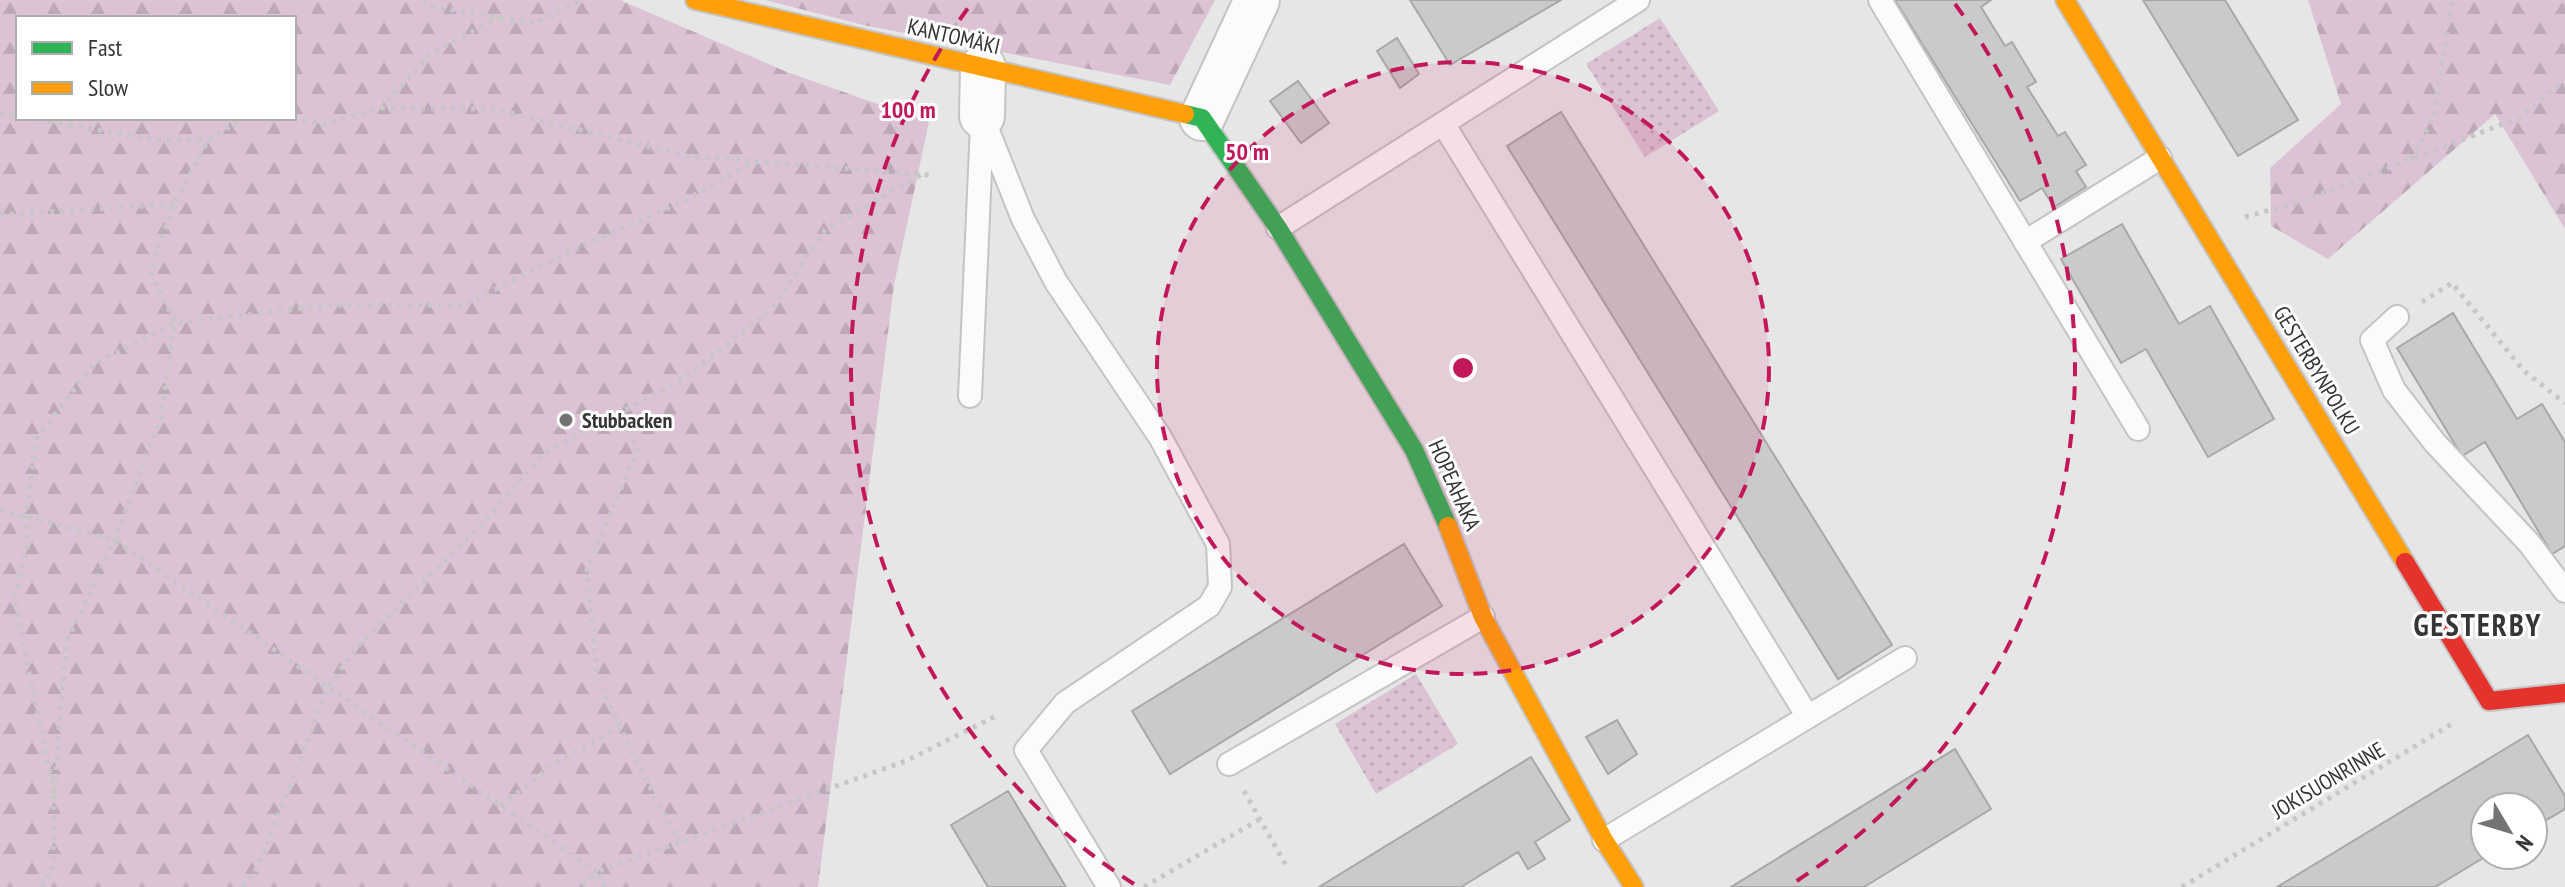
<svg xmlns="http://www.w3.org/2000/svg" width="2565" height="887" viewBox="0 0 2565 887" font-family="'PT Sans Narrow',sans-serif">
<defs>
<pattern id="forest-firs" width="22" height="20" patternUnits="userSpaceOnUse" patternTransform="scale(2)"><rect width="22" height="20" fill="#dbc3d5"/><path d="M5 1l3.5 6h-7zM16 11l3.5 6h-7z" fill="#bda8b7"/></pattern>
<pattern id="park-dots" width="8" height="8" patternUnits="userSpaceOnUse" patternTransform="scale(2)"><rect width="8" height="8" fill="#dbc3d5"/><path d="M2 2h.1M6 6h.1" fill="none" stroke="#bda8b7" stroke-width="1.8" stroke-linecap="round"/></pattern>
</defs>
<rect width="100%" height="100%" fill="#e7e6e7"/>
<path fill="url(#forest-firs)" fill-rule="evenodd" d="M0,0H620L787,72L929,122L894,285L818,887H0ZM294,18V118H18V18Z
M765,0H1215L1170,85L863,25Z
M2308,0H2565V229L2495,114L2328,259L2271,226L2270,168L2341,104Z"/>
<path fill="url(#park-dots)" d="M1660,18L1719,111L1645,157L1586,64Z
M1416,674L1458,744L1376,794L1335,724Z"/>
<path fill="#cbcacb" stroke="#a9a8a9" stroke-width="2" d="M1410,0H1561L1450,65Z
M1895,0H1991L1981,7L2005,46L2012,42L2036,82L2027,87L2058,136L2065,132L2086,165L2076,171L2086,187L2054,207L2042,188L2020,201Z
M2143,0H2225L2298,120L2238,156Z
M1397,38L1419,74L1400,88L1377,51Z
M1298,81L1329,123L1301,143L1270,101Z
M1561,112L1892,645L1838,679L1507,146Z
M2122,224L2179,324L2210,306L2274,419L2208,457L2146,349L2121,363L2061,259Z
M2453,313L2517,419L2542,404L2565,442V546L2552,554L2485,442L2462,456L2397,348Z
M1404,544L1442,606L1170,774L1132,711Z
M1617,720L1637,754L1608,774L1586,737Z
M2528,735L2565,796V809L2533,828V807H2485V855H2488L2435,887H2277Z
M1955,749L1991,809L1864,887H1731Z
M1531,757L1570,820L1535,842L1545,859L1528,869L1518,852L1461,887H1319Z
M1008,791L1066,887H988L951,825Z"/>
<g fill="none" stroke-linecap="round" stroke-linejoin="round">
<g stroke="#c5c4c5" stroke-width="26">
<path id="lane" d="M1880,0L2138,429
M982,116L1023,219L1056,282L1160,437L1218,544L1220,587L1209,606L1065,703L1026,750L1109,887
M1444,125L1808,717
M1278,228L1638,0
M2025,242L2160,158
M2397,317L2372,340L2394,390L2435,443L2529,543L2565,591
M970,396L982,125
M1229,764L1483,617
M1604,840L1905,658"/>
</g>
<g stroke="#c5c4c5" stroke-width="48">
<path id="street" d="M982,116L983,67
M1202,118L1257,0"/>
</g>
<g stroke="#c5c4c5" stroke-width="22">
<path id="fast" d="M1185,114L1202,118L1278,228L1414,450L1448,526"/>
</g>
<g stroke="#c5c4c5" stroke-width="22">
<path id="slow" d="M695,0L1185,114
M2065,0L2405,562
M1448,526L1483,617L1604,840L1634,887"/>
</g>
<g stroke="#c5c4c5" stroke-width="22">
<path id="jam" d="M2405,562L2489,701L2565,693"/>
</g>
<path stroke="#c8c7c8" stroke-width="5" stroke-dasharray="4 6" stroke-linecap="butt" d="M423,0L433,7L535,23L581,0
M381,108L494,109L687,156L930,175
M0,113L18,116
M29,118L156,140L209,139
M293,118L323,124L381,108L431,53L500,17
M2411,159L2434,117L2452,0
M0,215L174,204
M2245,217L2299,202L2519,118L2565,80
M2422,302L2452,283L2524,371L2565,403
M623,411L637,450L587,570L597,675L630,749L679,842
M0,510L115,540L597,872L581,887
M1244,791L1287,867
M54,793L14,598L28,544L26,516L36,439L94,364L175,323L329,305H464L569,252L684,201L756,161
M501,806L552,765L620,727
M42,887L53,867L54,793L66,643L115,540L161,416L175,323L150,271L174,204L209,139L244,118
M242,887L258,867L328,687L355,649L486,520L544,453L681,380L772,309L825,230L922,174
M605,887L597,872L906,761L994,717
M1144,887L1260,819
M2182,887L2455,722"/>
<use href="#lane" stroke="#fbfbfb" stroke-width="22"/>
<use href="#street" stroke="#fbfbfb" stroke-width="44"/>
<use href="#fast" stroke="#30b455" stroke-width="18"/>
<use href="#slow" stroke="#ff9f0a" stroke-width="18"/>
<use href="#jam" stroke="#e5322d" stroke-width="18"/>
</g>
<circle cx="1463" cy="368" r="306" fill="#c2185b" fill-opacity=".12"/>
<g fill="none" stroke="#c2185b" stroke-width="4" stroke-dasharray="14 10">
<circle cx="1463" cy="368" r="306"/>
<path d="M1134 884A612 612 0 0 1 971 4M1955 4A612 612 0 0 1 1792 884"/>
</g>
<circle fill="#747374" stroke="#fff" stroke-width="3" cx="566" cy="420" r="8"/>
<g text-anchor="middle" dominant-baseline="central" stroke-width="6" stroke-linejoin="round" paint-order="stroke">
<g font-size="22" fill="#363536" stroke="#fff">
<text transform="translate(954 36) rotate(13)">KANTOMÄKI</text>
<text transform="translate(2317 370) rotate(59)">GESTERBYNPOLKU</text>
<text transform="translate(1455 485) rotate(66)">HOPEAHAKA</text>
<text transform="translate(2328 780) rotate(-31)">JOKISUONRINNE</text>
</g>
<g font-size="22" font-weight="bold" fill="#363536" stroke="#fff" text-anchor="start">
<text x="582" y="420">Stubbacken</text>
</g>
<g font-size="30" font-weight="bold" letter-spacing="2" fill="#363536" stroke="#fff">
<text x="2478" y="624">GESTERBY</text>
</g>
</g>
<circle cx="1463" cy="368" r="12" fill="#c2185b" stroke="#fff" stroke-width="4"/>
<g font-size="24" text-anchor="middle" font-weight="bold" fill="#c2185b" stroke="#fff" stroke-width="6" stroke-linejoin="round" paint-order="stroke">
<text x="908" y="118">100 m</text>
<text x="1247" y="160">50 m</text>
</g>
<rect x="16" y="16" width="280" height="104" fill="#ffffff" stroke="#afaeaf" stroke-width="2"/>
<rect x="32" y="42" width="40" height="12" fill="#30b455" stroke="#afaeaf" stroke-width="2"/>
<text x="88" y="56" font-size="24" fill="#363536">Fast</text>
<rect x="32" y="82" width="40" height="12" fill="#ff9f0a" stroke="#afaeaf" stroke-width="2"/>
<text x="88" y="96" font-size="24" fill="#363536">Slow</text>
<g transform="translate(2509 831) rotate(128)"><circle r="38" fill="#ffffff" stroke="#afaeaf" stroke-width="2"/>
<path d="M0-6L14 30L0 20L-14 30Z" fill="#747374"/>
<text y="-12" font-size="22" font-weight="bold" text-anchor="middle" fill="#363536">N</text>
</g>
</svg>
